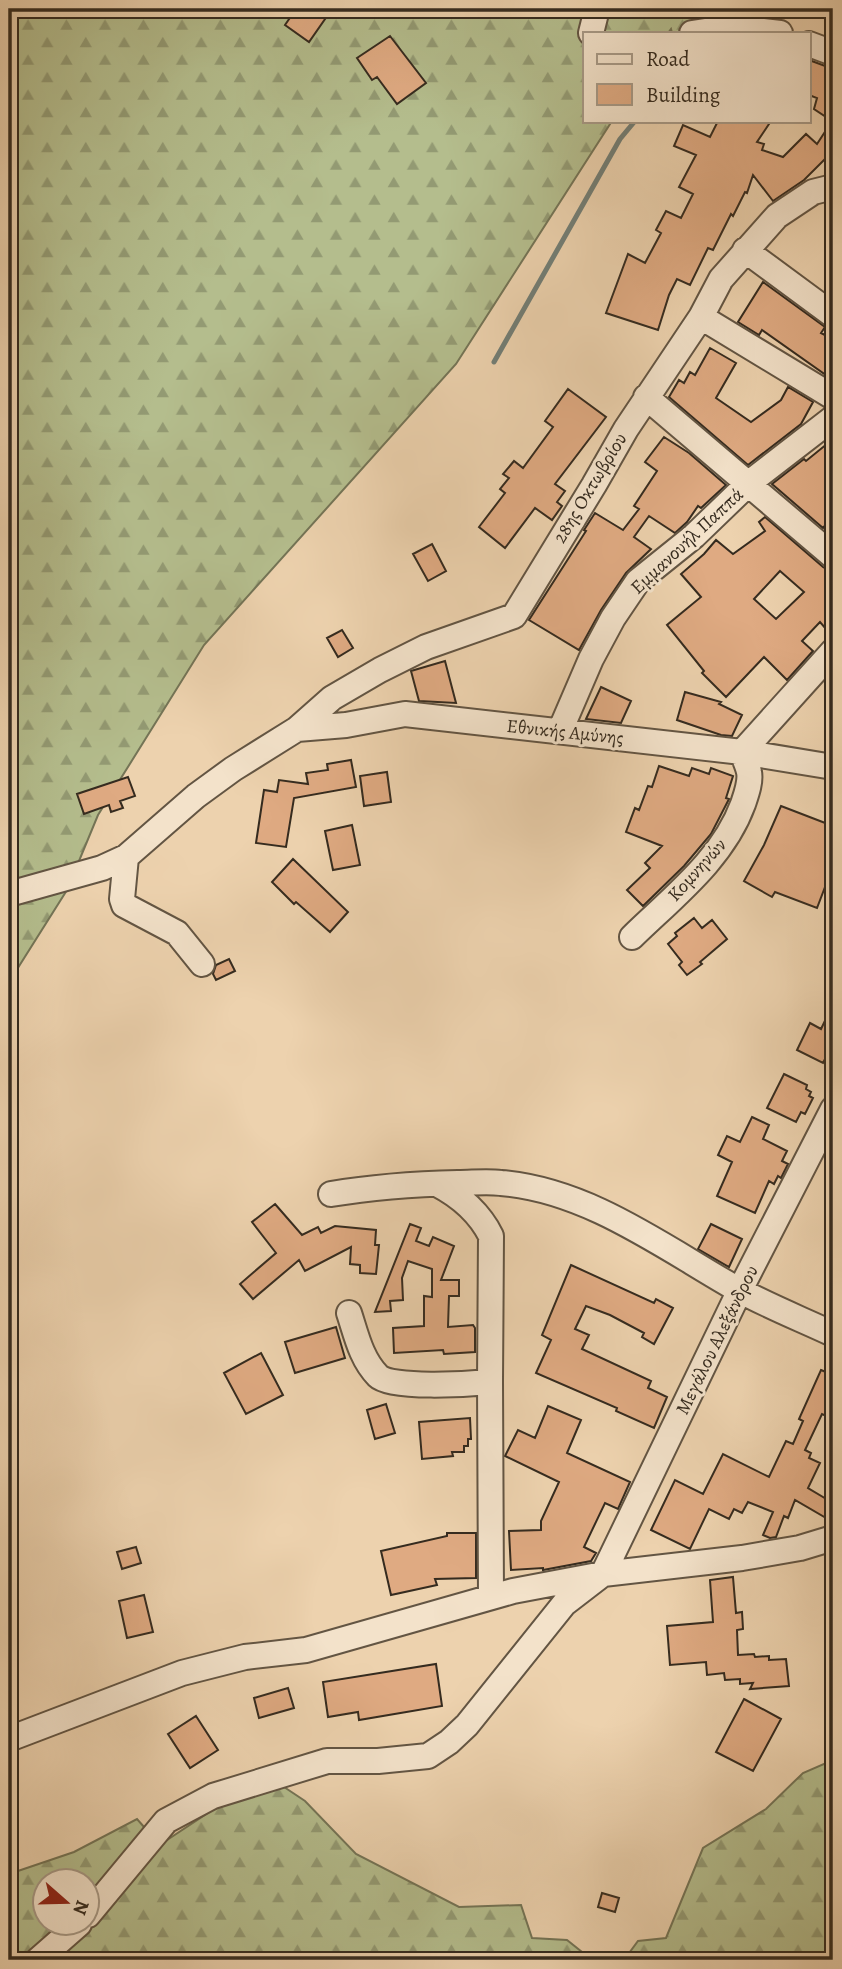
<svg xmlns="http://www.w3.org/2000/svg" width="842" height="1969" viewBox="0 0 842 1969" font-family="Alegreya,serif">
<defs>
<pattern id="forest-firs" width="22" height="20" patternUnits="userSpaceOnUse" patternTransform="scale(1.75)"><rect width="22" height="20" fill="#b4bd8d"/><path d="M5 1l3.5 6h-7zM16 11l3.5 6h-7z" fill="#939a73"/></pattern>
</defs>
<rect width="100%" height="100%" fill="#edd2ae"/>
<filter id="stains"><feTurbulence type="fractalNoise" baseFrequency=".00286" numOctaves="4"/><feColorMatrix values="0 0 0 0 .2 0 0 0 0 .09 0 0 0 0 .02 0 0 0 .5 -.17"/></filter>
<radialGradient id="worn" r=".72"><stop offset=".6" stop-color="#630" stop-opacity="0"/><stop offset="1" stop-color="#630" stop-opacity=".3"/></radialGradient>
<path fill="url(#forest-firs)" stroke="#747456" stroke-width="2" fill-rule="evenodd" d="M9,9H766L746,33H672L671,29L668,33H585V121H612L456,364L204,645L98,815L67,890L9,982Z
M833,1760V1960H624L638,1941L666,1938L703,1848L766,1809L803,1773Z
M281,1785L305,1801L356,1854L459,1907L521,1905L532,1938L567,1940L592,1960H9V1874L74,1852L137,1819L152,1836V1850L214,1809ZM46,1882H88V1924H46Z"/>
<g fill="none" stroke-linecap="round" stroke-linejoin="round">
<path stroke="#727e76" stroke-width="5" d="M715,20L723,9
M494,362L620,139L635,121"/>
</g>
<path fill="#dfaa82" stroke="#352b1f" stroke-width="2" fill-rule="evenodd" d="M296,9H332L309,42L285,25Z
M390,36L426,83L397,104L377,77L372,80L357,58Z
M809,60L828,67L833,83V151L804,180L773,201L753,175L747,193L745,192L733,216L731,214L713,250L708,248L690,285L677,279L669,295L658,330L606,313L628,254L645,263L661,233L656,230L666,211L681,218L693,194L679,187L696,155L674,146L683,125L710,137L718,121H771L757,142L764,144L762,150L783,157L806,134L817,144L832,121L814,109L817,98L809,95Z
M763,282L825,327L821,333L833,339V380L762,330L759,335L738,322Z
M710,348L736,363L716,398L751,422L781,400L788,387L813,402L801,424L748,465L669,397L679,380L684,383L690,372L695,375Z
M568,389L606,417L555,484L565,491L557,502L562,506L552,520L535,508L505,548L479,527L505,493L500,489L509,478L503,474L514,461L523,468L553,427L545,421Z
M664,437L689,453L726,485L701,508L698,506L687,522L675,533L649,516L634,537L651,549L626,573L601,610L579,650L529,620L586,531L584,530L595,513L623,530L639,509L634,506L657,471L645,462Z
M833,439V516L823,528L772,484L804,459L806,461Z
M765,517L823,567L833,573V637L820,622L802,641L813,651L787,680L764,657L726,697L702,673L704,671L667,625L701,597L681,574L704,554L716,540L733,554L765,531L759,522ZM780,571L804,592L776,619L754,599Z
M432,544L446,571L428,581L413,554Z
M342,630L353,648L338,657L327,638Z
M445,661L456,703L419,701L411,671Z
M601,687L631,701L621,723L586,719Z
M685,692L721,702L719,704L742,715L732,736L721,735L677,720Z
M351,760L356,787L294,798L286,847L256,843L264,790L277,792L279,780L308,784L306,773L328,770L327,764Z
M659,766L689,776L692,768L709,774L711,768L733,776L726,798L729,799L711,834L684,866L643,906L627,890L650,868L645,863L662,846L626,832L635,808L639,810L648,786L652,787Z
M387,772L391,802L364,806L360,776Z
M128,777L135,796L120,801L123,808L111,812L109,805L84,814L77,794Z
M781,806L833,826V866L817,908L775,892L772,897L744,881L764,845Z
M352,825L360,865L333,870L325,831Z
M293,859L348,912L330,932L296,902L294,904L272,882Z
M694,918L702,928L712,920L727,939L700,962L702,964L687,975L679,965L682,962L668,944L677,936L675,933Z
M229,959L235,971L216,980L213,974L216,965Z
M833,1004V1060L826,1057L823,1063L797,1050L810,1023L821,1029Z
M784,1074L807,1085L806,1089L811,1092L809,1096L813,1098L805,1114L801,1112L796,1122L767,1108Z
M752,1117L769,1125L763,1139L787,1151L782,1161L788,1164L781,1178L778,1176L774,1184L769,1181L755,1213L717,1196L732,1162L718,1155L727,1136L740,1142Z
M275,1204L302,1235L318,1227L321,1233L335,1226L376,1230L375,1245H379L376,1274L360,1273V1265L350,1264L351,1247L305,1271L299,1260L253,1299L240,1284L276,1253L252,1222Z
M410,1224L421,1228L416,1241L429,1246L433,1237L454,1246L441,1280H459V1296H449L448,1327L473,1325L475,1328V1352L444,1354L443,1350L394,1353L393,1328L424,1326V1296L432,1297V1269L408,1261L402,1278L403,1300L390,1301L391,1311L375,1312Z
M711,1224L742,1239L729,1267L698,1249Z
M571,1265L654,1303L656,1299L673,1308L654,1344L642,1337L644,1333L610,1315L586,1306L575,1329L589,1335L582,1349L651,1381L648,1388L667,1397L654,1428L616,1411L617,1408L536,1373L551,1340L542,1335Z
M336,1327L345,1358L295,1373L285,1342Z
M261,1353L283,1395L246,1414L224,1373Z
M821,1370L833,1375V1419L822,1414L805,1450L811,1453L809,1458L820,1463L808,1488L833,1503V1522L795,1500L788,1518L784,1516L776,1537L770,1538L763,1535L773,1512L748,1502L742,1513L734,1509L729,1519L709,1509L690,1549L651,1530L675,1480L703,1494L723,1454L769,1477L786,1441L793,1444L803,1421L799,1419Z
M386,1404L395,1433L375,1439L367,1410Z
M548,1406L581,1420L567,1453L630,1482L618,1509L605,1503L584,1547L596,1553L591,1561L543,1570V1568L511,1570L509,1531L541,1530V1521L559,1482L505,1456L518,1430L535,1438Z
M470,1418L471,1439H468V1446H464V1452H452L453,1456L422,1459L419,1422Z
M447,1533H476V1578L435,1579L437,1585L391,1595L381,1551L447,1536Z
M136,1547L141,1563L122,1569L117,1552Z
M733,1577L736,1613L742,1612L743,1629L737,1630L738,1655L754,1654L755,1657L769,1656V1660L786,1659L789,1686L750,1689L753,1683L740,1684V1679L725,1680L724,1673L707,1675L706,1662L670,1665L667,1626L713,1622L710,1580Z
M144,1595L153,1632L127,1638L119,1601Z
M436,1664L442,1706L359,1720L358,1712L328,1717L323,1682Z
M288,1688L294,1708L259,1718L254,1698Z
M744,1699L781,1719L753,1771L716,1752Z
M196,1716L218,1750L190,1768L168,1734Z
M602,1893L619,1898L615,1912L598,1907Z"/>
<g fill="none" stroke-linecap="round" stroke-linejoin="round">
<g stroke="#635543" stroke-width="28">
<path id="minor" d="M591,33L597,9
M692,33L731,27L780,33
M809,44L833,53
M745,250L833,315
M701,317L833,397
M646,397L833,556
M297,729L346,725L405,714L742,752L833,767
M560,731L591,659L613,618L638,581L694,536L749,483L833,418
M126,857L122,899L124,905L177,933L202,964
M9,894L102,868L126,857L196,796L233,769L297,729L332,698L380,670L426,647L514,616L594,485L626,429L701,317L721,279L777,216L813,192L833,187
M632,937C673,897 723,859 743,804C746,795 751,782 749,772C748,766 744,758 742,752L833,651
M437,1184C460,1196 479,1212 491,1236L490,1382
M331,1194C373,1187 415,1184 458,1183C472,1183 487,1181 501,1183C588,1190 663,1247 737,1289C768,1306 801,1319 833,1334
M349,1313C356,1334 361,1359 378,1376C391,1389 469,1384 490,1382L491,1597
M9,1739L182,1673L245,1657L306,1650L513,1591L603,1574L742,1558L800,1548L833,1538
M88,1915L166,1821L213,1796L327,1761H378L428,1756L449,1742L467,1725L564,1604L603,1574L740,1290L833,1109
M38,1960L79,1924"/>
</g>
<use href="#minor" stroke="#f3e2ca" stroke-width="24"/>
</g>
<g text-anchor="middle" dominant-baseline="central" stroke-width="6" stroke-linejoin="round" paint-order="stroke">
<g font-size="19" fill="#352b1f" stroke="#f3e2ca">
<text transform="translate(590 488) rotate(-59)">28ης Οκτωβρίου</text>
<text transform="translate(687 541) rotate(-43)">Εμμανουήλ Παππά</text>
<text transform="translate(565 732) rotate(6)">Εθνικής Αμύνης</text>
<text transform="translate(697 870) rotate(-48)">Κομνηνών</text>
<text transform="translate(717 1340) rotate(-64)">Μεγάλου Αλεξάνδρου</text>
</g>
</g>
<rect width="842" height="1969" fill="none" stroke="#edd2ae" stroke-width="35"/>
<rect x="10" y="10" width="821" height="1948" fill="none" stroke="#352b1f" stroke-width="3.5"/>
<rect x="18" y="18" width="807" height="1934" fill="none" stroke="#352b1f" stroke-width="2"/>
<rect x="583" y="32" width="228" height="91" fill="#f3e2ca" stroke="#a79986" stroke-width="2"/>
<rect x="597" y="54" width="35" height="10" fill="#f3e2ca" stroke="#a79986" stroke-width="2"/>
<text x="646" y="66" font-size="21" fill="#352b1f">Road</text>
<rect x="597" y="84" width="35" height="21" fill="#dfaa82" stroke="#a79986" stroke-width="2"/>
<text x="646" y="102" font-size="21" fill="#352b1f">Building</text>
<g transform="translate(66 1902) rotate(110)"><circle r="33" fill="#f3e2ca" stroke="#a79986" stroke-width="2"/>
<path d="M0-5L12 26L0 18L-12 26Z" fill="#8f2418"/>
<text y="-10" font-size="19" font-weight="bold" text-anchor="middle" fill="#352b1f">N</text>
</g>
<rect width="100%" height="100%" filter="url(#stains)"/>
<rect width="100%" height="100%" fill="url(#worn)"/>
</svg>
